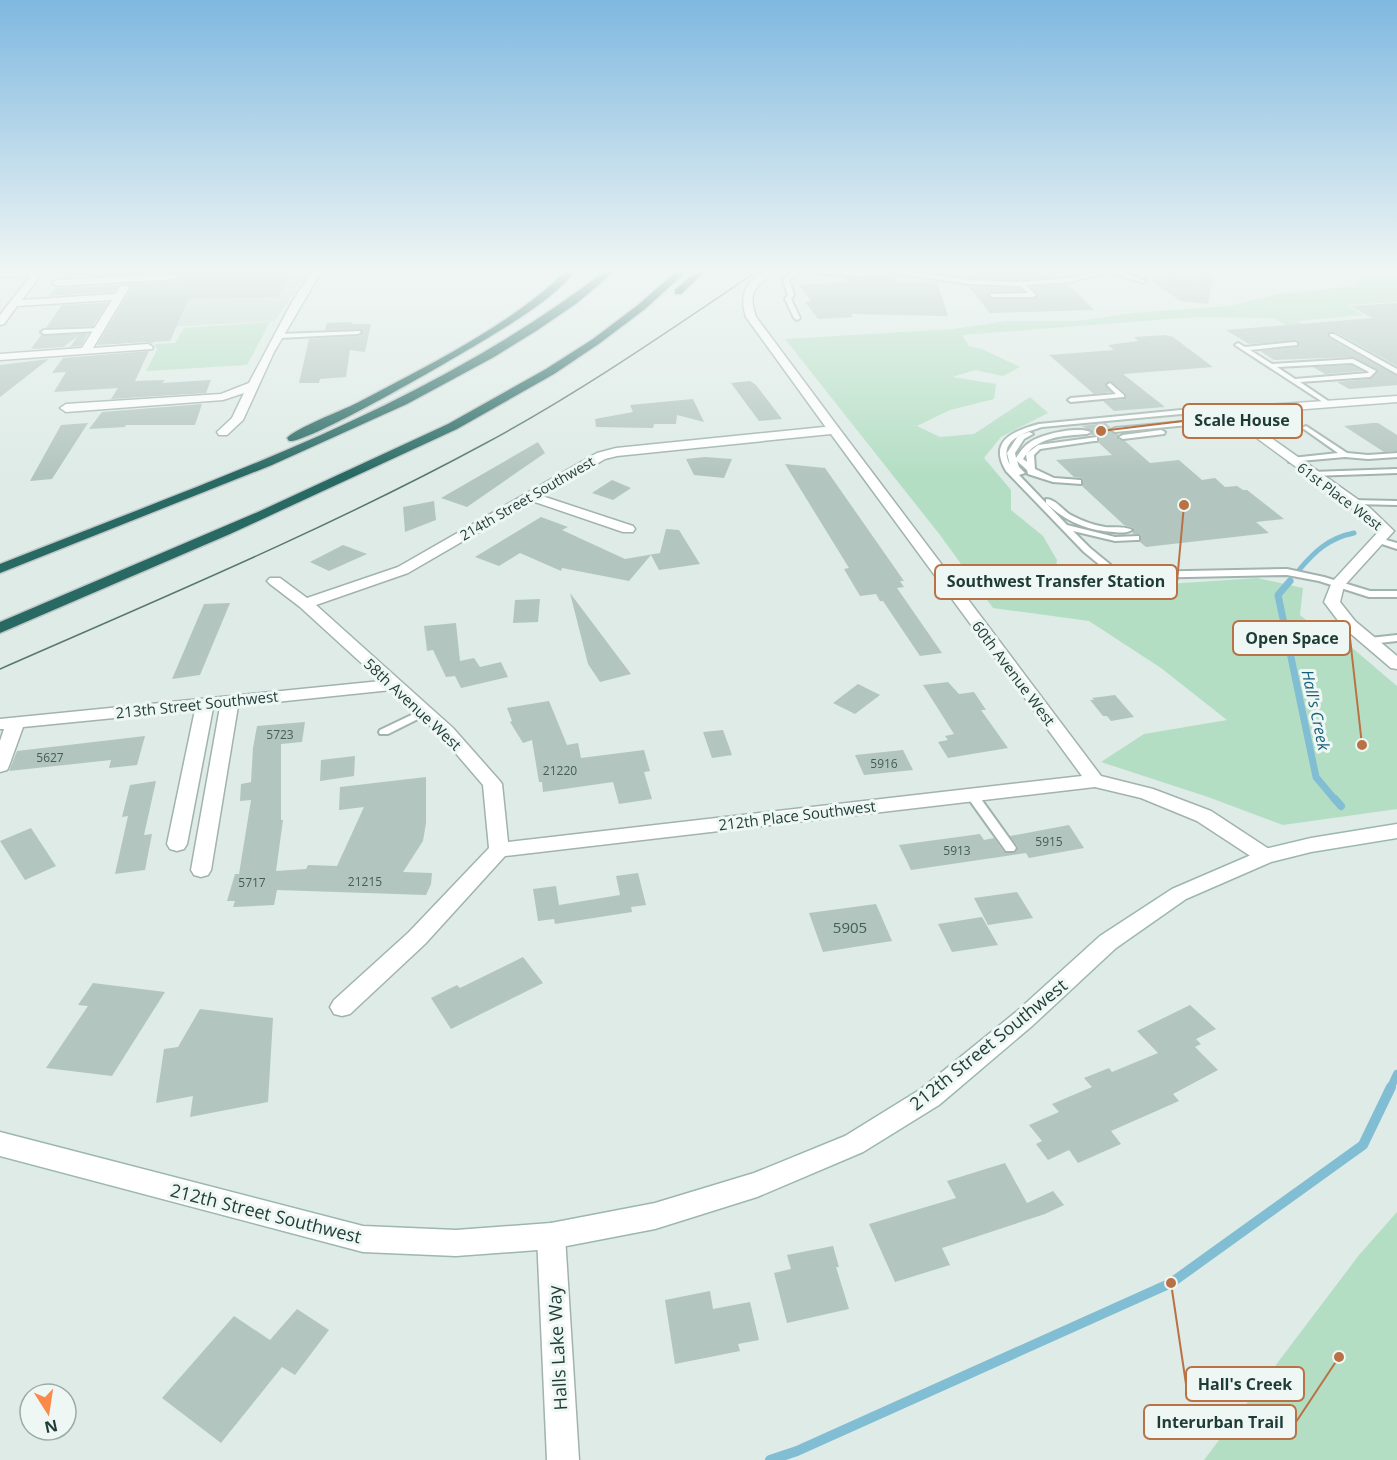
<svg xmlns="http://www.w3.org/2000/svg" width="1397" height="1460" viewBox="0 0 1397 1460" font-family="'Open Sans',sans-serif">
<rect width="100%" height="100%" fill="#deebe6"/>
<path fill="#ccdad5" d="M187,270H311L274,321L147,328Z"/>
<path fill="#b4dec4" d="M1348,270H1397V302L1347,305L1363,315L1297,321L1309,330L1292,329L1273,318L1196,317L962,335L969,346L982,349L1020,367L1003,376L975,370L952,377L996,384L994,399L950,410L917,426L940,437L974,434L1030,397L1048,413L1001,437L984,458L1011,490V510L1043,536L1057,560L1054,581L1066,591L1257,578L1303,588L1300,615L1311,624L1323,623L1397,686V809L1283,825L1208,797L1101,762L1144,734L1227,720L1161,668L1089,621L993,608L940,535L785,339L953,329L1006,321H1077L1133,313L1229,306L1279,294L1356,286L1360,276Z
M270,322L247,365L146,371L157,350L155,344L175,343L184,328Z
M1397,1212V1460H1204L1359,1255Z"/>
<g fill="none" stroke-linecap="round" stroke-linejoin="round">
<path stroke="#81bed4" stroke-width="5" d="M1299,570C1315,551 1329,538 1354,533"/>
<path stroke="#81bed4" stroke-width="7" d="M1290,581L1278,595L1316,777L1336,801"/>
<path stroke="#81bed4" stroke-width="8" d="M1335,799L1341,806
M1390,1089L1397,1074"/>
<path stroke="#81bed4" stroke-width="10" d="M770,1460L797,1451L1171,1283L1363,1145L1391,1087"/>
</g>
<path fill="#b3c5bf" d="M70,270H295L277,297L189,299L170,341L153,342L152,344L148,342L97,345L131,289L128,284L177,281L179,274L174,272L64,277Z
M970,270H1053L1060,277L1021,280L970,278Z
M1214,270L1208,304L1181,301L1150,281L1173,274L1194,281Z
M844,277H894L899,282H937L948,316L851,314L853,317L818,319L805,302L811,301L799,285L847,282Z
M1068,284L1094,310L990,313L969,287L1019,288L1022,291L991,292L988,295L993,299H1033L1038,295L1031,287Z
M119,285L114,292L49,296L56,288Z
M108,303L93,326L46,328L62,305Z
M1397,303V366L1335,332L1328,334L1329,338L1397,376V385L1349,389L1337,382L1370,379L1378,371L1353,357L1274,360L1260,351L1297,347L1298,341L1249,344L1226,330L1373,318L1350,306Z
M353,322L352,324H371L365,352L350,350L346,377L320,379L319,383H299L309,339L359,336L363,332L360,329L325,330L327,323Z
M88,334L81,346L70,347L78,336L63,347L31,349L41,335Z
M1165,335L1173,337L1213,367L1123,374L1165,407L1114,411L1103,401L1124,399L1125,393L1110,381L1105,385L1111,392L1094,394L1049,355L1114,350L1108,345L1138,341L1134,337Z
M149,351L135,381L165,380L162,383L211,380L206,393L111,399L118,388L54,392L66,372L52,373L63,358Z
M49,359L45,362L0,397V365Z
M1352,365L1363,371L1325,374L1313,367Z
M750,381L756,385L782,419L759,421L731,383Z
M693,399L704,422L677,415L676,424H654L653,428L596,427L595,419L633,412L630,405Z
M202,404L195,425H126L125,427L89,429L102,412Z
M88,423L52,479L30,481L61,425Z
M1106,423L1111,428L1110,432L1118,434V439L1125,441L1150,463L1179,460L1202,480L1215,478L1225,487L1237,486L1243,490H1247L1284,519L1256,522L1269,533L1146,547L1140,542L1141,534H1133V528L1124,525L1082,486L1083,478L1074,477L1056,460L1112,455L1099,443L1098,435H1091L1093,431L1081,426Z
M1373,423H1378L1397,435V451L1384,452L1344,426Z
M538,442L545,453L467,507L441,498Z
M705,457L732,459L724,478L694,475L686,459Z
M785,464L825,468L904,581H900L904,587L897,588L942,653L920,656L883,601H880L876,594L860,596L844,569L849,568Z
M612,480L631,488L613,500L592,493Z
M434,501L436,520L405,532L403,507Z
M541,517L568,527L562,530L625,559L660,553L666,529L679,530L700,564L659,570L651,555L629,581L562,568L561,571L520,553L499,566L475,557Z
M343,545L367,554L329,571L310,562Z
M570,593L631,674L600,682L588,664Z
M540,599L538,622L513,623L515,600Z
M230,603L200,675L172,679L204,604Z
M456,623L460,661L474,658L480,667L501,662L508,677L461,688L455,676L446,677L433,650L427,651L424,626Z
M948,682L959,694L974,692L986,710H981L1008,748L948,758L938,742L948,740L945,736L954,734L923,685Z
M858,684L880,695L855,714L833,703Z
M1115,695L1134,717L1111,721L1107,716H1103L1090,700H1094L1092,698Z
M549,701L567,745L578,743L581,758L644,750L650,771L644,772L652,799L619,804L613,782L543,792L542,782H539L532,740L523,743L510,722L512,721L507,708Z
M305,722L302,742L281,744V820H283L276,871L306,869L308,865L337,866L364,807L339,810L340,787L426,777V823L423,841L403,872L432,873L431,884L426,895L277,890L274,905L233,907L235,901H227L235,874H239L251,800L240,801L241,784L251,782L253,748L257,726Z
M723,730L732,755L712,758L703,732Z
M145,736L137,765L109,768L111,760L9,771L17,751Z
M903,750L913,770L864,775L855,755Z
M355,756L354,776L320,781L321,760Z
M156,781L144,835L152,834L145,870L115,874L128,816L122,817L130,785Z
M1069,825L1084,848L1029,858L1026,853L911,870L899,845L980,834L984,840L994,838L1004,852L1014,853L1018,847L1010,836Z
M31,828L56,866L25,880L0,841Z
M638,873L646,905L631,907L632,912L555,924L554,919L538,921L533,889L556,886L559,905L620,895L616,876Z
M1017,892L1033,918L988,925L974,898Z
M876,904L892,941L823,952L809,913Z
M982,917L998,945L952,952L938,924Z
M523,957L543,983L451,1029L431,998L457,985L460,988Z
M93,983L165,992L112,1076L46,1068L88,1006L78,1005Z
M1190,1005L1216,1029L1196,1039L1201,1044L1195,1047L1218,1070L1173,1094L1179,1101L1111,1131L1121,1144L1078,1163L1069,1150L1048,1160L1036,1144L1042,1141L1029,1125L1059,1112L1052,1104L1092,1087L1084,1078L1109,1068L1112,1072L1158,1053L1137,1031Z
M200,1009L273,1018L268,1102L190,1117L193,1096L156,1103L164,1049L178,1047Z
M1005,1163L1027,1203L1053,1191L1064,1205L1045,1214L942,1248L950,1265L895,1282L869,1224L956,1198L947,1181Z
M833,1246L839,1267H836L849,1309L787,1323L774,1273L791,1269L787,1255Z
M710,1291L713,1309L750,1302L759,1340L738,1344L740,1351L675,1364L665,1300Z
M297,1309L329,1330L295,1375L282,1367L221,1443L162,1398L234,1316L270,1340Z"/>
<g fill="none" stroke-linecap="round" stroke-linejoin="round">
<g stroke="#a1b3ae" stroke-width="4">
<path id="service" d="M795,270L859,272L900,270L968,280L1021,282L1069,278L1105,270H1116L1146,281L1143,283L1110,272L1069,282L1026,285L1036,295L1033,297H993L990,295L991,294L1028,293L1020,286L968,284L900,274L859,276L799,272L789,280L794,295L791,299L800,318L797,320L794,318L785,299L788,295L783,280Z
M101,328L102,329L99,331L44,334L41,332L44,330Z
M360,331L361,332L358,334L280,338L277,336L280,334Z
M1330,334H1334L1397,369V374L1330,336Z
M1295,342L1297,343V345L1250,350L1272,364L1353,359L1376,371L1370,377L1300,382L1331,403V405L1329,406L1235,345L1238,343L1245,347ZM1352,363L1369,372L1368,373L1295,379L1277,367Z
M1110,383L1124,395V397L1071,402L1068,400L1071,398L1116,394L1107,385Z
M1181,410L1239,412L1242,414L1239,416L1181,414L1042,427C1023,433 997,441 1010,465L1007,453L1018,436L1029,432L1033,434L1024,439L1015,453L1016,458C1020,452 1023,447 1029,443C1040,434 1078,426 1091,432L1087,434C1063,436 1037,436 1023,459L1027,462L1026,454L1038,445L1097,437V441H1094L1040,449L1034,455L1035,469L1054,478L1081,480V484L1053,482L1028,474L1027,470L1017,461L1019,467L1025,473L1019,475L1067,525L1115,537L1139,536V540H1136L1115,541L1073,531L1090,548L1112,566L1140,572L1287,569L1324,577L1370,591H1397V597H1369L1319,581L1287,575L1140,578L1106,570L1084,552L1006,471C988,441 1013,431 1039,424Z
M1228,418L1230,419V421L1115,432L1111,430L1115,428Z
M1306,426L1347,453L1368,455L1397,453V457L1368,459L1345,457L1289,462V458H1292L1338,453L1304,429L1302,428Z
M1161,430L1165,432L1164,434L1123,439L1119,437L1123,435Z
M1397,469V473L1312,476L1308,474L1312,472Z
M1046,499C1055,499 1062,509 1069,514C1080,520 1092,525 1105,527C1113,528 1125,526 1132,530C1127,533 1121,533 1114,532C1088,531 1065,521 1046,503Z
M1350,500L1397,501V505L1353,504L1349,502Z
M1376,538H1379L1397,543V549L1376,542Z
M1397,635V641L1370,644L1365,641L1370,638Z
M424,709L428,710L429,712L428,714L388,734H380L379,732L380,730Z
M972,791L976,792L1014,845L1016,848L1014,851H1006L968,798L966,795Z"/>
</g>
<g stroke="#a1b3ae" stroke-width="3">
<path id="minor" d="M44,270L22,300L115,294L121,286H127L129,288L93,348L148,344L153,347L152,349L0,360V354L82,348L112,300L17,306L4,324L0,325V315L31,275L0,277V271Z
M313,270H322L274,352L243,420L227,435H219L217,432L232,418L244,393L223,400L66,412L60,408L66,404L221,394L249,383L292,302Z
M174,274L177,275V279L57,286L52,283L57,280Z
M834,426L838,427L1101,776L1153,789L1211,811L1272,851L1275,856L1272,861L1265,863L1258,861L1197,821L1141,798L1095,787L505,856L425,944L350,1014L342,1016L334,1014L330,1007L334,1000L409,932L489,848L483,785L441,736L391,690L238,706L211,870L208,875L201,877L194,875L191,870L220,707L213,708L187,844L184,849L177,851L170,849L167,844L195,710L23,727L9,766L7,770L0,772V741L4,729H0V719L381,681L300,607L270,584L267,581L270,578H280L307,598L398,567L597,453L616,448ZM831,434L1082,776L508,842L502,784L499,780L453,728L316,605L408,573L532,501L623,532H633L635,529L633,526L542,496L605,459L617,456Z
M551,1223L561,1227L565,1236L579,1460H547L537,1236L541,1227Z"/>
</g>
<g stroke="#a1b3ae" stroke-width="3">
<path id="tertiary" d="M766,270H777C758,287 746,287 756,317L838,427V433H830L746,317C739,294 746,282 766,270Z
M1397,396V402L1252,413L1243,418L1370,508L1394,531L1344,586L1340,602L1355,621L1397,656V669L1391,668L1343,627L1324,602L1332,582L1379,531L1360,514L1231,419L1235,411L1251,406Z"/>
</g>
<g stroke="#9cb7b0" stroke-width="3">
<path id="secondary" d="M1397,824V838L1311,852L1271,862L1186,899L1116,948L1032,1026L939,1105L863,1152L757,1197L655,1229L551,1249L456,1256L363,1252L0,1156V1132L363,1226L456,1230L551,1223L655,1203L754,1173L845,1136L921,1089L1016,1012L1100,936L1172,889L1265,849L1311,838Z"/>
</g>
<g stroke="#c0c8c7" stroke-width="3">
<path id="motorway" d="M567,270H576C561,289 541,304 521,317C494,336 308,445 289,441L287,438C296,428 341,411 357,403C425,367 513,324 567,270Z
M606,270H616L577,303L536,331L494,357L407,404L272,465L0,573V564C208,481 427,409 606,270Z
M678,270H688L645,309L600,343L554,374L457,429L230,534L0,633V622L258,512L448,424L546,369L593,339L638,305Z
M698,270H707L681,294H675V290Z"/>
</g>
<use href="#service" fill="#fff" fill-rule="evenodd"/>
<use href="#minor" fill="#fff" fill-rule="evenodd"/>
<use href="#tertiary" fill="#fff" fill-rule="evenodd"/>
<use href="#secondary" fill="#fff" fill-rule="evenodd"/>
<use href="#motorway" fill="#286963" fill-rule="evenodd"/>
<path stroke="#587772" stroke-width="1.5" d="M0,669C164,597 329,528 486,443C581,392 670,330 759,270"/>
</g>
<linearGradient id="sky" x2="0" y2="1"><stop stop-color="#7fb8e0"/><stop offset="0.57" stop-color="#f0f6f4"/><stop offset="1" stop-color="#f0f6f4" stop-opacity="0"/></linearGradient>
<rect width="1397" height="475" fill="url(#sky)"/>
<g text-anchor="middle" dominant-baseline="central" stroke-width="6" stroke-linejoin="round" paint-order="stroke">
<g font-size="12" fill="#435e58">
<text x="280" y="734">5723</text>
<text x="50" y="757">5627</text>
<text x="884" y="763">5916</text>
<text x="560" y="770">21220</text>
<text x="1049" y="841">5915</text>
<text x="957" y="850">5913</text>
<text x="365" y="881">21215</text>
<text x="252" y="882">5717</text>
</g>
<g font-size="14" fill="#1e3b36" stroke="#eef7f3">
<text transform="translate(1340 496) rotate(37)">61st Place West</text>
<text transform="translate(527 498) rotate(-30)">214th Street Southwest</text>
</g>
<g font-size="15" fill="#1e3b36" stroke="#eef7f3">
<text transform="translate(1014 673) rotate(53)">60th Avenue West</text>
<text transform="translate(197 704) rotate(-6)">213th Street Southwest</text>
<text transform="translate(413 704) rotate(43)">58th Avenue West</text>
<text transform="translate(797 815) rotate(-7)">212th Place Southwest</text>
</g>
<g font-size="15" fill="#435e58">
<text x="850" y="927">5905</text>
</g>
<g font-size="16" font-style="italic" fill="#155e7a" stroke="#eef7f3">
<text transform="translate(1316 710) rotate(78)">Hall's Creek</text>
</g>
<g font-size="18" fill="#1e3b36" stroke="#eef7f3">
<text transform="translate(988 1044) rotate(-39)">212th Street Southwest</text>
<text transform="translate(266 1213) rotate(14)">212th Street Southwest</text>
<text transform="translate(557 1348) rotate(-93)">Halls Lake Way</text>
</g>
</g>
<path fill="none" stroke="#b97245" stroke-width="2" d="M1101 431L1183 421M1184 505L1177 582M1362 745L1350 638M1171 1283L1186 1384M1339 1357L1296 1422"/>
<g fill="#b97245" stroke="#eef7f3" stroke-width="2">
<circle cx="1101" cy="431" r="6"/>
<circle cx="1184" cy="505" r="6"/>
<circle cx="1362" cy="745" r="6"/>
<circle cx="1171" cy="1283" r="6"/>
<circle cx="1339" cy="1357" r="6"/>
</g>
<g fill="#eef7f3" stroke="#b97245" stroke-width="2">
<rect x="1183" y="404" width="119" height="34" rx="6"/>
<rect x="935" y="565" width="242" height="34" rx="6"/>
<rect x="1233" y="621" width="117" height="34" rx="6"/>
<rect x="1186" y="1367" width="118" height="34" rx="6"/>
<rect x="1144" y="1405" width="152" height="34" rx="6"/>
</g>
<g font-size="16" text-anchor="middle" font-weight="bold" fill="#1e3b36">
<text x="1242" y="426">Scale House</text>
<text x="1056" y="587">Southwest Transfer Station</text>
<text x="1292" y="644">Open Space</text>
<text x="1245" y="1390">Hall's Creek</text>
<text x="1220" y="1428">Interurban Trail</text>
</g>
<g transform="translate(48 1412) rotate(168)"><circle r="28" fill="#eef7f3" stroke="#9baca7" stroke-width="1.5"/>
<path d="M0-4.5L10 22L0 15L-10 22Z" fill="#fb894b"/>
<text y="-9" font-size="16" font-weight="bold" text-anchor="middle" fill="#1e3b36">N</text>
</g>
</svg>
